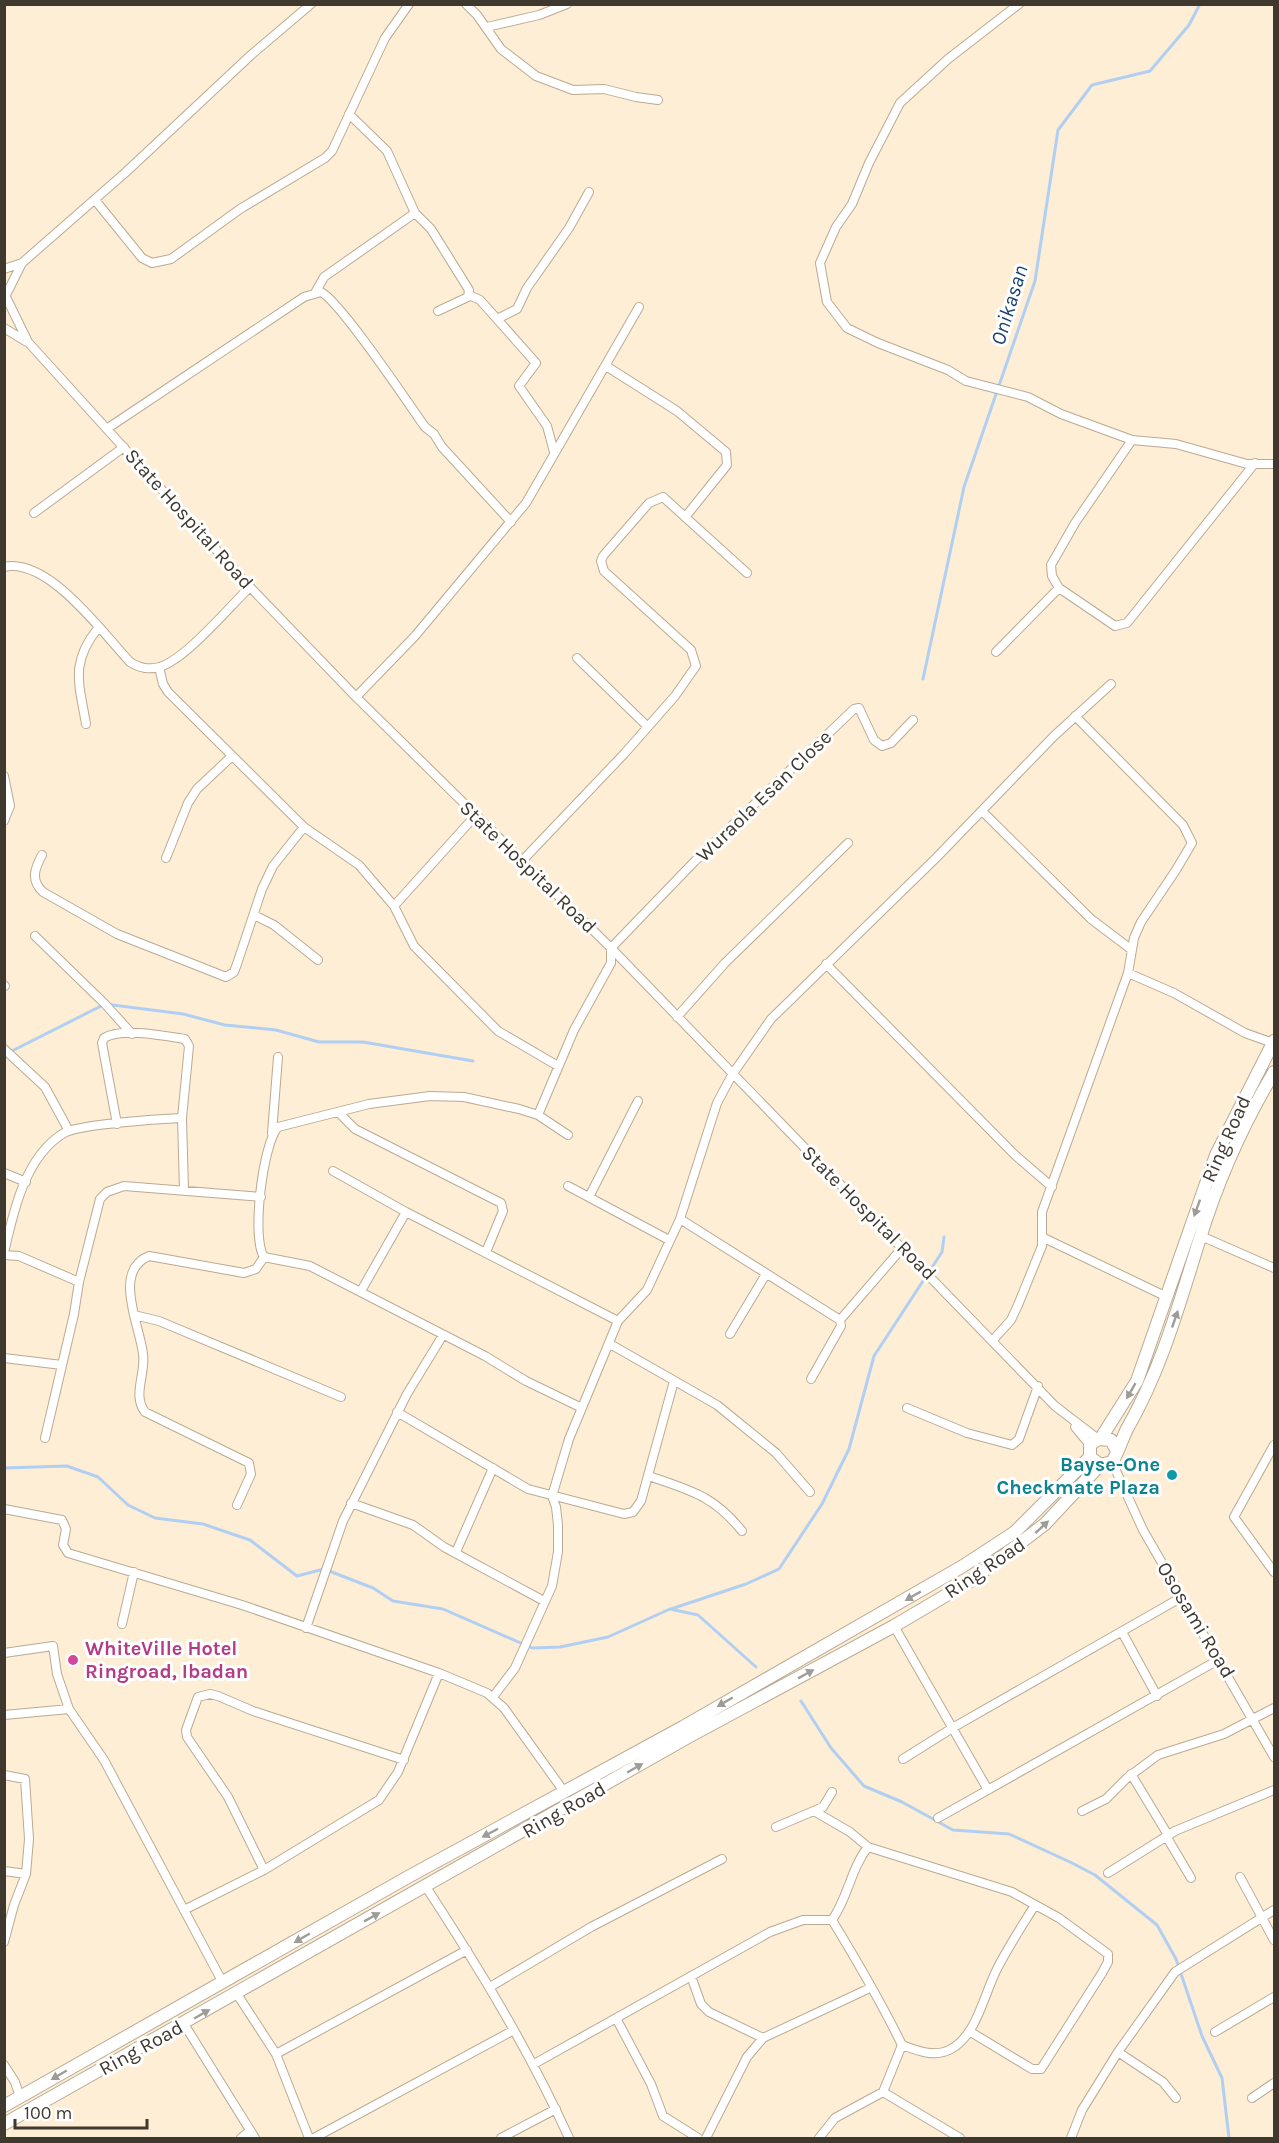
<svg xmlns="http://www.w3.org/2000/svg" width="1279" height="2143" viewBox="0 0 1279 2143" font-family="Karla,sans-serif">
<rect width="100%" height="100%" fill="#feeed5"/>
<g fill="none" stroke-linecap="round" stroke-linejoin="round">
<path stroke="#b1cff2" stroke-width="3" d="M923,679L964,487L1035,281L1058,130L1092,85L1150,71L1189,25L1200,4
M4,1055L105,1004L183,1014L225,1025L276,1030L319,1042H363L473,1061
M4,1468L67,1466L98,1477L128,1505L155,1518L203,1524L250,1540L297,1576L324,1569L373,1588L393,1601L443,1609L532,1648L560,1647L608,1637L670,1609L698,1615L756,1667
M671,1609L746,1584L779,1569L822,1504L849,1449L874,1356L942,1252L944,1237
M801,1701L831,1748L864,1786L902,1802L953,1830L1009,1834L1072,1863L1095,1875L1157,1925L1176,1959L1202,2036L1222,2078L1229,2138"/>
<g stroke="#baaa93" stroke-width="10">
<path id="street" d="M466,4L477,15L501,49L536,76L573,90L604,89L636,97L658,100
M1019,4L948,59L900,103L869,163L852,204L836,227L820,263L827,302L847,328L878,343L948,370L966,381L1028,397L1061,414L1132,440L1176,444L1247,464H1274
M487,27L539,15L567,4
M349,114L387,151L415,213L431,229L469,290L468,297L438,311
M95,200L142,258L152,263L171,259L240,209L325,158L332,151L385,38L409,4
M4,269L22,263
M7,293L22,263L126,172L251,55L311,4
M315,293L324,277L415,213
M469,295L480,300L497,319L517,309L527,288L569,228L589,192
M7,299L28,342L250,587L356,697L611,948L1055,1406L1098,1439
M497,319L536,363L519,386L547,426L554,452
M4,328L27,342
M606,366L677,411L726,452L727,465L686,516
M108,428L304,297L321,292C340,301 408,403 425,427L434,434L442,447L511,522
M1132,440L1075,523L1051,565L1052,576L1059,588L1115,626L1127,623L1255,463
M34,513L124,447
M4,567C48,557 102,632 130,662C140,668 148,670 160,667C187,658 229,607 250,587
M996,652L1059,588
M577,658L647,726
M159,667L163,684L168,692L304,827L359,865L394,906L414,946L498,1031L558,1066
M356,697L415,636L526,503L639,307
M86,724C79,683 70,663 98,628
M4,776L10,806L4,821
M982,811L1091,919L1132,950
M42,855C35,868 30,880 43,892L117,934L226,977L234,972L237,964L262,889L273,866L304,827
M166,858L188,803L197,789L231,757
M521,862L624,754L675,696L696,666L691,650L604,571L601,561L603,556L649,503L663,497L747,573
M394,906L475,816
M254,915L274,925L318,960
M35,936L105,1004L132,1034
M826,964L1015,1155L1052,1187
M1128,973L1174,993L1245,1033L1273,1043
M4,985L5,986
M677,1017L725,963L848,843
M4,1049L45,1087L69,1131
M338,1112L355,1129L501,1203L503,1211L486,1252
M538,1115L574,1030L611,963V948L695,861L854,709L859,708L874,740L882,746L891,743L913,720
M117,1124L102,1043L104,1038C121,1027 166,1036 185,1039L189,1046L182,1118L184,1190
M272,1133L278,1057
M333,1171L406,1212L618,1321
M4,1173L26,1182
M568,1186L669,1240
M589,1197L638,1101
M680,1219L840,1320
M1201,1236L1274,1268
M1044,1238L1167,1297
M4,1253C13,1213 25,1156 64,1133C80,1124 160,1119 182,1118
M4,1255L19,1256L79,1282
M264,1257C251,1238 263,1143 278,1127L369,1104L430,1096L464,1097L519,1109L538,1115L568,1135
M361,1291L406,1212
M134,1315L159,1321L341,1397
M730,1334L766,1274
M993,1340L1011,1320L1018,1305L1042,1246V1212L1128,973L1134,938L1141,922L1176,870L1192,843L1183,825L1075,716
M610,1344L717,1405L776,1453L810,1492
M4,1358L62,1365
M811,1379L841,1326L840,1320L903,1247
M907,1408L967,1433L1012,1445L1019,1439L1038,1386
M397,1412L528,1489L624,1514L633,1512L641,1501L674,1381
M1075,1427L1090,1445
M45,1438L74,1314L79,1282L100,1199L107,1192L124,1186L261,1197
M1274,1445L1234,1517L1274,1572
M1112,1462L1143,1530L1274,1757
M649,1476C691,1491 713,1495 742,1531
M351,1503L413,1525L444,1547L544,1601
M237,1505L251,1474L249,1463L145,1412C132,1395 146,1374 143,1354C140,1326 112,1271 149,1256L244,1273L256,1269L264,1257L310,1266L485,1356L526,1381L582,1408
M4,1509L62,1520L66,1529L63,1545L68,1553L242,1605L439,1673L487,1693L504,1708L565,1793
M456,1552L493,1468
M122,1624L134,1572
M894,1626L988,1790
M306,1628L343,1521L407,1394L443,1335
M1122,1632L1157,1696
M4,1653L53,1646L57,1674L69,1709L104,1760L223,1983
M493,1697L515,1668L552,1586L558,1552V1525L556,1507L552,1496L569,1439L618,1321L647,1290L680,1219L717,1103L732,1075L771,1019L936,858L1054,736L1111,684
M4,1715L69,1709
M903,1759L954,1727L1182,1597
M1131,1774L1168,1835
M4,1775L25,1779L29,1839L26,1874L14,1905L4,1942
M814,1811L850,1832L868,1847
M1082,1811L1106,1799L1127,1778L1158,1755L1224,1734L1274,1708
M938,1818L1220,1659
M776,1827L823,1807L832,1792
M1166,1836L1191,1878
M264,1870L228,1797L187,1737L186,1730L198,1697L210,1694L218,1696L253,1711L404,1760
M4,1871L26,1874
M1108,1873L1175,1831L1274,1790
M1240,1877L1274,1940
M426,1887C479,1968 529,2050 569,2138
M186,1909L264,1870L379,1800L398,1772L439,1673
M832,1920C848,1898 851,1868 868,1847L1012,1892L1059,1918L1108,1954V1962L1102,1973L1041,2069H1032L969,2031
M691,1976L701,2004L709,2012L763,2038
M490,1987L591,1927L722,1859
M237,1994L276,2054L309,2138
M616,2018L651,2084L663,2116L698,2138
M184,2024L255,2138
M1215,2032L1274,1997
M1118,2052L1163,2082L1176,2098
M276,2054L467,1950
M534,2064L770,1932L803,1920H832C857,1961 881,2002 902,2045C918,2051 935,2058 951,2049C977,2035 984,1994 997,1969C1008,1947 1022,1926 1035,1905
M4,2065L15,2082L20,2097
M883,2092L960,2138
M1252,2098L1274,2083
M241,2138L250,2131
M314,2138L514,2030
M501,2138L556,2109
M706,2138L747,2057L763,2038L870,1988
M819,2138L835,2118L883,2092L902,2045
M1071,2138L1082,2110L1118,2052L1175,1972L1274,1910"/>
</g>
<g stroke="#baaa93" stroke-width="14">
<path id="primary" d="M1101,1438L1137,1381L1216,1155L1274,1041
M1116,1449L1111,1440L1098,1439L1090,1445V1457L1100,1465L1112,1462C1117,1455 1122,1439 1127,1429C1162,1368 1179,1304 1200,1238C1218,1180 1243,1124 1274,1072
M4,2106L408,1877L683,1727L963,1566L1015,1532L1090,1457
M4,2124L690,1736L894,1626L972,1580L1045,1524L1100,1465"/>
</g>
<use href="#street" stroke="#fff" stroke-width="8"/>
<use href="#primary" stroke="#fff" stroke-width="12"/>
</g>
<defs><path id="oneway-solid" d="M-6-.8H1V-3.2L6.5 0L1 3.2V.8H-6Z" transform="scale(1.5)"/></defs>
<g fill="#9e9c96">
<use href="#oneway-solid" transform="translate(1197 1208) rotate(110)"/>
<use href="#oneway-solid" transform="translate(1175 1319) rotate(-71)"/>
<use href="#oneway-solid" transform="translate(1131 1391) rotate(120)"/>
<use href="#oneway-solid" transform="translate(1042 1527) rotate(-43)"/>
<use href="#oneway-solid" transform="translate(913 1596) rotate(150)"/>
<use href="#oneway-solid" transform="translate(806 1674) rotate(-29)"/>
<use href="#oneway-solid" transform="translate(725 1702) rotate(150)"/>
<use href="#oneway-solid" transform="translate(635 1768) rotate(-30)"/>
<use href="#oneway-solid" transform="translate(490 1833) rotate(152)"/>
<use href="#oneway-solid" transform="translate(372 1917) rotate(-29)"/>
<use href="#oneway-solid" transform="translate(302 1938) rotate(150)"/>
<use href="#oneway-solid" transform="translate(202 2014) rotate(-30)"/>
<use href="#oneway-solid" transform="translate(59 2075) rotate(150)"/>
</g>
<circle fill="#0f9aa8" stroke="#fff" stroke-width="2" cx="1172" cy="1475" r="6"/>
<circle fill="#d1479c" stroke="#fff" stroke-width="2" cx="73" cy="1660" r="6"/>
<g text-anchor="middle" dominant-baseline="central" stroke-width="6" stroke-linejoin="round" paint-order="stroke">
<g font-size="20" fill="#3e382e" stroke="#fff">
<text transform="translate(189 519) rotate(48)">State Hospital Road</text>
<text transform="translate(764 796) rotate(-44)">Wuraola Esan Close</text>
<text transform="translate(528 867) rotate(44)">State Hospital Road</text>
<text transform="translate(1226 1139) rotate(-66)">Ring Road</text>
<text transform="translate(869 1213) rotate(45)">State Hospital Road</text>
<text transform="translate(985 1568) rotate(-34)">Ring Road</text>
<text transform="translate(1196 1620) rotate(59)">Ososami Road</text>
<text transform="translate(564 1810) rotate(-30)">Ring Road</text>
<text transform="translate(141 2048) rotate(-29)">Ring Road</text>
</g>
<g font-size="20" font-weight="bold" fill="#0d838f" stroke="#fff" text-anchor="end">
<text x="1160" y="1464">Bayse-One<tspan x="1160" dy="23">Checkmate Plaza</tspan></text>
</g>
<g font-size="20" font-weight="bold" fill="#b23c85" stroke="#fff" text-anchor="start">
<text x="85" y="1648">WhiteVille Hotel<tspan x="85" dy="23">Ringroad, Ibadan</tspan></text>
</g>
<g font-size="21" font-style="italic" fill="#16406c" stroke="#fff">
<text transform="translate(1009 305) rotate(-73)">Onikasan</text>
</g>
</g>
<rect width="1279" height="2143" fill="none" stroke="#3e382e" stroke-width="12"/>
<path d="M15 2119v9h132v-9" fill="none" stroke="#3e382e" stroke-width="3"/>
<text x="24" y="2119" font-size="18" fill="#3e382e" stroke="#ffffff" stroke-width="4.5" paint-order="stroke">100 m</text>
</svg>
